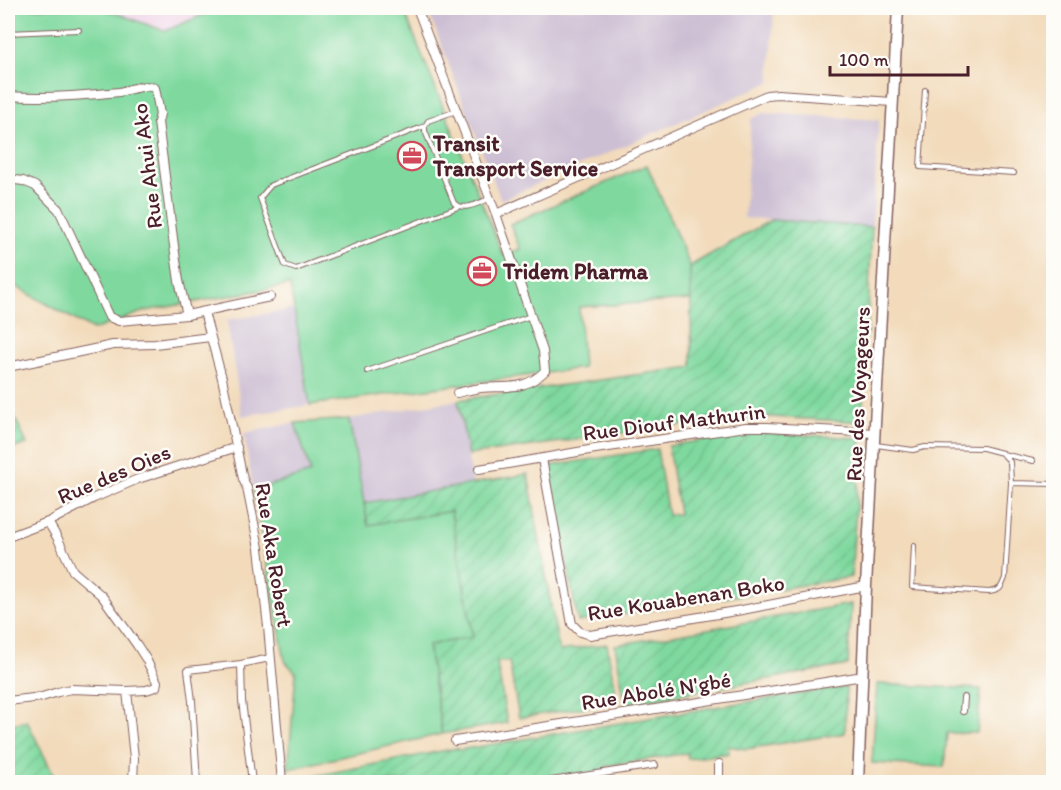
<svg xmlns="http://www.w3.org/2000/svg" width="1061" height="790" viewBox="0 0 1061 790" font-family="Itim,sans-serif">
<defs>
<pattern id="garden-furrows" width="10" height="10" patternUnits="userSpaceOnUse" patternTransform="scale(1.5)"><rect width="10" height="10" fill="#7fd99f"/><path d="M-1 1l2-2M0 10L10 0M9 11l2-2" fill="none" stroke="#6fba89"/></pattern>
</defs>
<rect width="100%" height="100%" fill="#fdfcf7"/>
<filter id="ink" filterUnits="userSpaceOnUse"><feTurbulence type="fractalNoise" baseFrequency=".0167" numOctaves="2"/><feDisplacementMap in="SourceGraphic" scale="12" xChannelSelector="R" yChannelSelector="G"/><feConvolveMatrix kernelMatrix="1 2 1 2 8 2 1 2 1" color-interpolation-filters="sRGB"/></filter>
<filter id="wash" filterUnits="userSpaceOnUse"><feTurbulence type="fractalNoise" baseFrequency=".008" numOctaves="4" result="noise"/><feDisplacementMap in="SourceGraphic" scale="24" xChannelSelector="R" yChannelSelector="G"/><feGaussianBlur stdDeviation="1.35" result="paint"/><feColorMatrix in="noise" values="0 0 0 0 0 0 0 0 0 0 0 0 0 0 0 0 0 1.4 0 .05"/><feComposite in="paint" operator="in"/></filter>
<g filter="url(#wash)">
<rect width="100%" height="100%" fill="#f2daba"/>
<path fill="#eed0e7" d="M102,8H219L165,31Z"/>
<path fill="#ccbed3" d="M427,8H774L770,82L501,200Z
M763,113L879,120L872,227L744,218L751,119Z
M294,309L310,405L242,416L227,320Z
M458,400L473,484L447,488L368,525L349,419Z
M295,423L312,473L253,490L244,433Z"/>
<path fill="#7fd99f" stroke="#647c65" stroke-width="1.5" d="M8,8H102L165,31L219,8H403L503,255L520,249L510,224L647,165L690,266L691,300L579,307L583,368L310,405L290,285L145,311L93,330L8,282Z
M349,419L368,525L451,511L473,638L428,645L442,734L288,769L296,673L285,661L253,490L311,473L295,423Z
M877,684L981,689L977,733H947L944,767L872,763Z"/>
<path fill="url(#garden-furrows)" stroke="#647c65" stroke-width="1.5" d="M771,220L872,227L867,334L863,339L862,367H865L862,422L752,416L696,423L468,455L458,400L692,367L690,266Z
M8,402L27,444L8,450Z
M749,432L861,438L851,577L578,622L548,466L657,449L668,515L679,514L668,446Z
M528,474L559,651L607,644L617,702L519,718L509,661L497,662L507,723L442,734L428,645L473,637L451,511L368,525L364,503Z
M851,604L848,665L625,704L615,645Z
M846,687L845,733L746,749L728,746L729,753L688,759L687,753L606,766V770L537,782H288V781L457,748L458,750L721,706Z
M27,721L57,782H8V725Z"/>
</g>
<g filter="url(#ink)">
<g fill="none" stroke-linecap="round" stroke-linejoin="round">
<g stroke="#85605d" stroke-width="6">
<path id="service" d="M8,33L79,30
M925,90L920,167L1014,173
M456,111L428,121L425,126V131L454,203C464,212 478,203 489,199
M425,126L271,185L260,198L285,265L296,269L458,207
M367,371L531,316
M876,445L913,450L925,447L983,448L1002,453L1010,462L1011,483L1005,578C1001,588 1001,590 989,592L912,587L914,546
M1003,454L1033,461
M1011,483L1054,484"/>
</g>
<g stroke="#85605d" stroke-width="8">
<path id="pedestrian" d="M241,664L242,701L252,782
M963,711L964,698
M197,782L192,701L188,670L241,664L270,658
M545,782L655,765"/>
</g>
<g stroke="#85605d" stroke-width="10">
<path id="minor" d="M417,8L496,214L767,95L778,94L892,102
M8,96C45,99 82,96 119,92C130,90 146,83 155,88L160,114L158,122L174,246L179,281L187,315
M8,179L23,181L35,186L59,210L109,317L119,321L187,315L270,297
M204,312L222,378L243,479L247,488L259,548L268,627L282,782
M8,367L113,345L155,344L210,337
M457,393C465,391 473,389 481,388C508,386 524,391 545,371L543,351L496,214
M542,459L572,624L580,632L590,635L742,610L866,586
M479,469L595,449L746,427H767L875,433
M48,522L58,539L73,571L102,596L137,645L146,659L157,682L156,687L146,690L127,691L134,758L133,782
M8,537L48,522L94,498L138,479L237,447
M8,701L42,697L58,692L71,689L127,691
M455,741L863,676
M719,764V782"/>
</g>
<g stroke="#85605d" stroke-width="13">
<path id="tertiary" d="M858,782L866,586L898,8"/>
</g>
<use href="#service" stroke="#fff" stroke-width="4"/>
<use href="#pedestrian" stroke="#fff" stroke-width="6"/>
<use href="#minor" stroke="#fff" stroke-width="8"/>
<use href="#tertiary" stroke="#fff" stroke-width="10"/>
</g>
</g>
<defs>
<g id="office-ring" transform="scale(1.5)"><circle r="9.5" fill="#fdfcf7" stroke="#d1495b" stroke-width="1.5"/><path d="M-6-3h4V-5.5h4V-3h4V5H-6ZM-1-4.5V-3h2v-1.5ZM-6 0V1H6V0Z" fill="#d1495b"/></g>
</defs>
<g fill-rule="evenodd">
<use href="#office-ring" x="412" y="156"/>
<use href="#office-ring" x="482" y="271"/>
</g>
<g text-anchor="middle" dominant-baseline="central" stroke-width="5" stroke-linejoin="round" paint-order="stroke">
<g font-size="22" font-weight="bold" fill="#4a1f2b" stroke="#fdfcf7" text-anchor="start">
<text x="433" y="143">Transit<tspan x="433" dy="25">Transport Service</tspan></text>
<text x="503" y="271">Tridem Pharma</text>
</g>
<g font-size="22" fill="#4a1f2b" stroke="#fdfcf7">
<text transform="translate(147 166) rotate(-97)">Rue Ahui Ako</text>
<text transform="translate(858 394) rotate(-87)">Rue des Voyageurs</text>
<text transform="translate(674 422) rotate(-7)">Rue Diouf Mathurin</text>
<text transform="translate(114 474) rotate(-23)">Rue des Oies</text>
<text transform="translate(274 555) rotate(81)">Rue Aka Robert</text>
<text transform="translate(686 598) rotate(-9)">Rue Kouabenan Boko</text>
<text transform="translate(656 691) rotate(-9)">Rue Abolé N'gbé</text>
</g>
</g>
<rect width="1061" height="790" fill="none" stroke="#fdfcf7" stroke-width="30"/>
<path d="M830 66v9h138v-9" fill="none" stroke="#4a1f2b" stroke-width="3"/>
<text x="839" y="66" font-size="18" fill="#4a1f2b" stroke="#fdfcf7" stroke-width="4.5" paint-order="stroke">100 m</text>
</svg>
